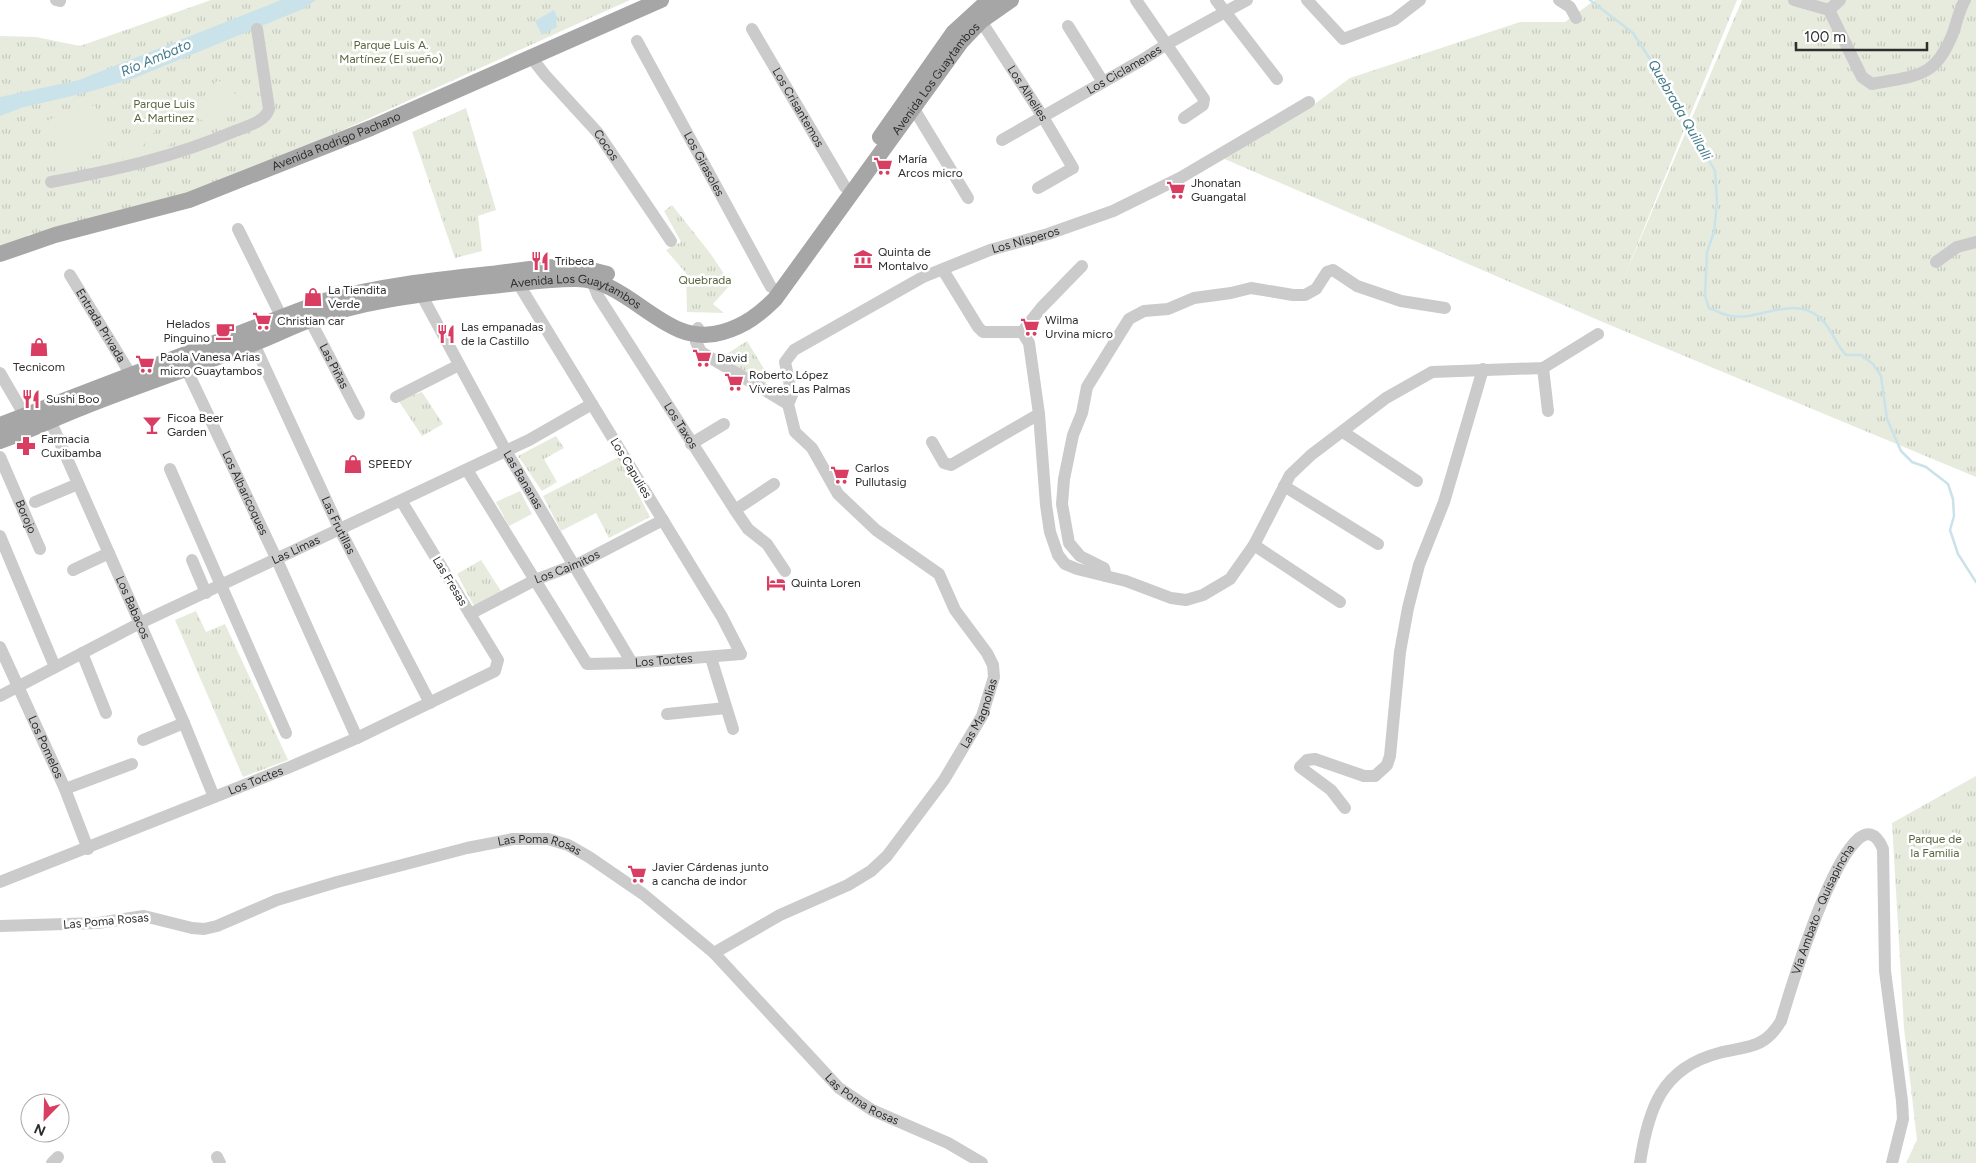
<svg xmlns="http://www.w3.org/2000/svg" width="1976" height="1163" viewBox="0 0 1976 1163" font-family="Figtree,sans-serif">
<defs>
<pattern id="grass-tufts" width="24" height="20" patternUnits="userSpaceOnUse" patternTransform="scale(1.25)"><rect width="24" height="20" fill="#e7ebdd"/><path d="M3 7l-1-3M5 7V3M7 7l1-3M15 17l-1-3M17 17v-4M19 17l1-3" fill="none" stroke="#c6cabe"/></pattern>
</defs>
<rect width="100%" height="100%" fill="#fff"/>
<path fill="url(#grass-tufts)" d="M211,0H630L361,122L193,195L28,235L25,240L0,251V36L36,37L80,46Z
M1595,0H1737L1625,275L1742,0H1976V477L1605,323L1220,157L1316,103L1350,78L1520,22H1565Z
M466,108L496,210L478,216L482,251L455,258L412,132Z
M672,205L710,253L731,284L713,304L724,313L687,312L686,273L666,250L681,242L664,211Z
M747,341L771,380L762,385L729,365L722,357Z
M422,392L443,424L422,436L398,400Z
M556,436L564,448L544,459L557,482L542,491L518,456Z
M619,457L650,517L609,538L596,513L561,531L543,496Z
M520,491L532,514L509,526L496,502Z
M481,560L501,591L474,606L457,574Z
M196,611L206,632L225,624L288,760L243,777L175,620Z
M1976,776V1163H1906L1917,1140L1904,1028L1892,823Z"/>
<path fill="#e7ebdd" d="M218,80L239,97L214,127L189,113Z
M95,105L110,150L63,165L48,120Z
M158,107L168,114L152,135L142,127Z
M173,120L184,128L169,146L158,139Z
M135,127L150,138L128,162L114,151Z"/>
<path fill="#cae2e9" d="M281,0H316L303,9L132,79L85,93L24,107L0,116V97L79,80Z
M554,10L558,19L556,20L557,27L542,35L535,21Z"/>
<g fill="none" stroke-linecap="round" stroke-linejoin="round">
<path stroke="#cae2e9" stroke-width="2.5" d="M1590,0L1633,33L1663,79L1715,171L1717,202L1714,232L1707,252L1705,296L1709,308C1716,311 1724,315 1731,316C1760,321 1794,294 1820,318C1832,328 1835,344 1846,355H1861L1873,364L1881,376L1887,419L1901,451L1912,462L1926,467L1948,484L1953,499L1954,516L1950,530L1958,554L1976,582"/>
<g stroke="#cbcbcb" stroke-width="12">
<path d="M56,0L60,1"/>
<path d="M1136,0L1204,99L1203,105L1184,118"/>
<path d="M1216,0L1277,79"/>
<path d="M1307,0L1343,39L1394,20L1420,0"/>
<path d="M1559,0L1570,7L1576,18"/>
<path d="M1794,0L1829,10L1862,77L1872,84C1917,75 1935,79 1953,33C1957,22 1959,10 1965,0"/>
<path d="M1829,10L1840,0"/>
<path id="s1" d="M981,21L1043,117L1073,168L1038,188"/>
<path d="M1068,26L1103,82"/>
<path id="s2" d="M752,29L845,187"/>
<path id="s3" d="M637,41L771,287"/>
<path id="s4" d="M531,57L545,75L598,133L671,241"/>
<path d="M914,109L968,198"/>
<path id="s5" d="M1002,140L1142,60L1167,44L1247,0"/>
<path d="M51,182C115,170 175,157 235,131C247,126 265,122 269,109L257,29"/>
<path d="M238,229L282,318"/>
<path d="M1936,262L1957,247L1976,242"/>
<path d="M943,270L978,327L983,332H1022"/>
<path id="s6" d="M70,275L131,375"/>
<path id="s7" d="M595,277L592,281L598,296L735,510L748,529L767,544L785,571"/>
<path id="s8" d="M421,294L506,451L632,663"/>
<path id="s9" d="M310,320L359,414"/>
<path d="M698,328L696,342L701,352L788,404"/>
<path d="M1022,332L1029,343L1039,414L1046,505L1050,532L1058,555L1065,564L1077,569L1126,581L1171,598L1186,600L1203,595L1230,579L1254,545L1290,475L1311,455L1386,398L1432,372L1543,368L1598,334"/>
<path d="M1022,332L1042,307L1082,266"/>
<path id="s10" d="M254,344L340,530L430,703"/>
<path id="s11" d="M183,362L277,560L357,738"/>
<path d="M1543,368L1548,411"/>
<path d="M0,373L25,416"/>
<path d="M396,397L459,365"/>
<path id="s12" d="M788,404L792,395L785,362L794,350L923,277L990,250L1048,234L1113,211L1180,178L1309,102"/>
<path id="s13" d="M50,420L184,723L214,797"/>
<path d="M1343,432L1417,481"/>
<path d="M932,442L944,463L951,465L1039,414"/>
<path d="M691,444L724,424"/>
<path id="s14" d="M0,457L40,549"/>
<path d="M170,469L286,733"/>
<path id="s15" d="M467,470L587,664L632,663L741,654L722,617L518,283"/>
<path d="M1284,486L1378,544"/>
<path d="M35,502L78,484"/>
<path d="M735,510L774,484"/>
<path d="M0,536L55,667"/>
<path d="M1254,545L1340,602"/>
<path d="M192,560L206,593"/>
<path d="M73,570L109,553"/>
<path d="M1106,576L1104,568L1080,556L1069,543L1062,504L1064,479L1073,435L1082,413L1087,387L1129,319L1144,311L1168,309L1194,298L1231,293L1251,288L1293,295H1305L1316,289L1327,272L1333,270L1357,286L1401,301L1445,308"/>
<path id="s16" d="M470,614L535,580L582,562L663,520"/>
<path id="s17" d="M0,647L65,789L88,849"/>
<path d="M82,653L106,713"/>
<path d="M711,658L733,729"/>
<path id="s18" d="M0,696L140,623L529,440L592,404"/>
<path d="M667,714L726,708"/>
<path d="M143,740L184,723"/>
<path d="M65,789L132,764"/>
<path d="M1345,808L1331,790L1300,767L1307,760L1315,759L1364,776H1375L1387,765L1390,756L1400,652L1408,608L1419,565L1444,502L1483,369"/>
<path id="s19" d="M0,882L290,767L357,738L495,671L498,660L402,502"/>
<path id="s20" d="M0,926L98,923L144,916L192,928L204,929L217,926L277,900L337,882L467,848L513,839H548L568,845L589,857L643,894L714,953L839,1088L872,1110L948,1143L982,1163"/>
<path id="s21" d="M714,953L780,915L848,885L871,871L887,856L944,780L982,716L994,677L993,665L987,653L955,610L939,574L876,530L838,494L812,448L795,432L788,404"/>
<path d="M217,1157L220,1163"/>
<path d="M52,1163L58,1157"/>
<path id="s22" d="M1640,1163C1648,1110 1661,1068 1719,1053C1748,1046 1764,1049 1781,1021C1786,1005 1852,775 1883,849L1885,971L1902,1101L1903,1119L1892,1163"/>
</g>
<g stroke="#a6a6a6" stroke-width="16">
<path d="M880,137L953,33L989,0"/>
<path id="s23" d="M0,254L55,235L189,200L371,128L661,0"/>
<path d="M0,425L324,301C379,286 433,280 490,274C533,269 564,261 607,274"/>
<path id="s24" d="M0,441C33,429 64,414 96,402C148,382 201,364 252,344C272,337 290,327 310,320C365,300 423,294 481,287C512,284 544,279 576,279C632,279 665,350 723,332C744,326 759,315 775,299L961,42L981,21L1011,0"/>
</g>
</g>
<defs>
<g id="supermarket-bare" transform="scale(1.5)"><path d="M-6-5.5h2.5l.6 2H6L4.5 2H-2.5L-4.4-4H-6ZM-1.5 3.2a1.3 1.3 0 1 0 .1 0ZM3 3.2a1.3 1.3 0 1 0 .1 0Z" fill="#d93d61" stroke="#fff" stroke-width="2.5" paint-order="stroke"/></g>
<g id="museum-bare" transform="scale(1.5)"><path d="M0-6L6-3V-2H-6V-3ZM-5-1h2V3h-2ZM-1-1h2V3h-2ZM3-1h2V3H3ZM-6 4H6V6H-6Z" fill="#d93d61" stroke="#fff" stroke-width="2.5" paint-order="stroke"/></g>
<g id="restaurant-bare" transform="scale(1.5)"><path d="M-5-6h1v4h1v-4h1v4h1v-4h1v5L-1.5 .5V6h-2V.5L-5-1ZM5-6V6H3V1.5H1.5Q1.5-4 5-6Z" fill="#d93d61" stroke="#fff" stroke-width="2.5" paint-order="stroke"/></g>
<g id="shop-bare" transform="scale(1.5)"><path d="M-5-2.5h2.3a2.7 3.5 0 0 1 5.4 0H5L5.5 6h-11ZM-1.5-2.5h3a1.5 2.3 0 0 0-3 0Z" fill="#d93d61" stroke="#fff" stroke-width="2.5" paint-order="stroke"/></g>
<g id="cafe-bare" transform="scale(1.5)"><path d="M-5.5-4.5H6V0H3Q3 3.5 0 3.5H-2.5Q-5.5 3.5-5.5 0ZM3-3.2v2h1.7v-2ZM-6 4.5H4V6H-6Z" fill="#d93d61" stroke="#fff" stroke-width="2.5" paint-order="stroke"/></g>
<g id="bar-bare" transform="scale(1.5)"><path d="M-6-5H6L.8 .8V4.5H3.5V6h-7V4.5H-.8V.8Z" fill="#d93d61" stroke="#fff" stroke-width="2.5" paint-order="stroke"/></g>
<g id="pharmacy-bare" transform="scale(1.5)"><path d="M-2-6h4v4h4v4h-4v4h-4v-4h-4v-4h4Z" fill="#d93d61" stroke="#fff" stroke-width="2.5" paint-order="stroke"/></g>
<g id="hotel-bare" transform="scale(1.5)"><path d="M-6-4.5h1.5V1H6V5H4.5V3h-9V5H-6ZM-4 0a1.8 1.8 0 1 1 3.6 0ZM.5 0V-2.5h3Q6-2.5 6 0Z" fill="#d93d61" stroke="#fff" stroke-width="2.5" paint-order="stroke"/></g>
</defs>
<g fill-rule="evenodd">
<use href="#supermarket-bare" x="883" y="166"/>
<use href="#supermarket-bare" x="1176" y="190"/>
<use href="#museum-bare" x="863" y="259"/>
<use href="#restaurant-bare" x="540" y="261"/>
<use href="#shop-bare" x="313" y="297"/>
<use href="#supermarket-bare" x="262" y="321"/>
<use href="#supermarket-bare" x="1030" y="327"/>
<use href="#cafe-bare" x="225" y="331"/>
<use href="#restaurant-bare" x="446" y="334"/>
<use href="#shop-bare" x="39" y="347"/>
<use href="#supermarket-bare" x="702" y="358"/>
<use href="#supermarket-bare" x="145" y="364"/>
<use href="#supermarket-bare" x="734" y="382"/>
<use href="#restaurant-bare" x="31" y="399"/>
<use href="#bar-bare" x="152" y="425"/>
<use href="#pharmacy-bare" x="26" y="446"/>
<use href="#shop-bare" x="353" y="464"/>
<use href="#supermarket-bare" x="840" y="475"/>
<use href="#hotel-bare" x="776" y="583"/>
<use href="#supermarket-bare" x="637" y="874"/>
</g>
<g text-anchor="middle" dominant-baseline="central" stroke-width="5" stroke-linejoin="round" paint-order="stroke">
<g font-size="12" fill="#58673f" stroke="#fff">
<text x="391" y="45">Parque Luis A.<tspan x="391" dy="14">Martínez (El sueño)</tspan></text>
<text x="164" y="104">Parque Luis<tspan x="164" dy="14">A. Martinez</tspan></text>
<text x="705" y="280">Quebrada</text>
<text x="1935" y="839">Parque de<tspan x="1935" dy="14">la Familia</tspan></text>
</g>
<g font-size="12" fill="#2e2e2e" stroke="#fff">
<text stroke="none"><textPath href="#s5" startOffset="141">Los Ciclamenes</textPath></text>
<text stroke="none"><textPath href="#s24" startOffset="1099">Avenida Los Guaytambos</textPath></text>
<text stroke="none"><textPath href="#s1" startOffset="86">Los Alhelies</textPath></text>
<text stroke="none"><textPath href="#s2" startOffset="91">Los Crisantemos</textPath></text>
<text stroke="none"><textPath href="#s23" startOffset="355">Avenida Rodrigo Pachano</textPath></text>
<text stroke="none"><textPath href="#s4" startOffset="116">Cocos</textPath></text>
<text stroke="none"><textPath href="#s3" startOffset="140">Los Girasoles</textPath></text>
<text stroke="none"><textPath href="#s12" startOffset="316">Los Nisperos</textPath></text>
<text stroke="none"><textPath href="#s24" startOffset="605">Avenida Los Guaytambos</textPath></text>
<text stroke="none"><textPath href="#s6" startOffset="59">Entrada Privada</textPath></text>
<text stroke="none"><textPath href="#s9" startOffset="52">Las Piñas</textPath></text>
<text stroke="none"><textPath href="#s7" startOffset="175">Los Taxos</textPath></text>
<text transform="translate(631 468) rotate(59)">Los Capulies</text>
<text stroke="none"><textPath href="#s8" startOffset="212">Las Bananas</textPath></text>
<text stroke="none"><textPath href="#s11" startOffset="145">Los Albaricoques</textPath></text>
<text stroke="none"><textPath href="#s14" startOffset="65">Borojo</textPath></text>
<text stroke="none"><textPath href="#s10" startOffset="200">Las Frutillas</textPath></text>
<text stroke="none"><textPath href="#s18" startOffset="330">Las Limas</textPath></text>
<text stroke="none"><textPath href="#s16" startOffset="108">Los Caimitos</textPath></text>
<text transform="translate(450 581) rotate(59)">Las Fresas</text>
<text stroke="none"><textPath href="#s13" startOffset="205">Los Babacos</textPath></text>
<text stroke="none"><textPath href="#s15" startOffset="305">Los Toctes</textPath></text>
<text stroke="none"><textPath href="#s21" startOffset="370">Las Magnolias</textPath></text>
<text stroke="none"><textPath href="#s17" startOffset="110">Los Pomelos</textPath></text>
<text stroke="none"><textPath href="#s19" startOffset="275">Los Toctes</textPath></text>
<text stroke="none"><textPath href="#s20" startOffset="556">Las Poma Rosas</textPath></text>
<text stroke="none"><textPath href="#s22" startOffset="338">Vía Ambato - Quisapincha</textPath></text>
<text transform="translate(106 921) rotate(-5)">Las Poma Rosas</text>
<text stroke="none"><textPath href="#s20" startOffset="976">Las Poma Rosas</textPath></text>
</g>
<g font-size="12" fill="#2e2e2e" stroke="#fff" text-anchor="start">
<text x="898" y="159">María<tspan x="898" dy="14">Arcos micro</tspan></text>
<text x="1191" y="183">Jhonatan<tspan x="1191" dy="14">Guangatal</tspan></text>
<text x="878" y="252">Quinta de<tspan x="878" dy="14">Montalvo</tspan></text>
<text x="555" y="261">Tribeca</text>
<text x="328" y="290">La Tiendita<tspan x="328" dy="14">Verde</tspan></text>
<text x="1045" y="320">Wilma<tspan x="1045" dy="14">Urvina micro</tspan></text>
<text x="277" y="321">Christian car</text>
<text x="210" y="324" text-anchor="end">Helados<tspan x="210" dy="14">Pinguino</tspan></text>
<text x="461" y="327">Las empanadas<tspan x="461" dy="14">de la Castillo</tspan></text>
<text x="160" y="357">Paola Vanesa Arias<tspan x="160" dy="14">micro Guaytambos</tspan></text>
<text x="717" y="358">David</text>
<text x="39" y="367" text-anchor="middle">Tecnicom</text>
<text x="749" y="375">Roberto López<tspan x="749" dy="14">Víveres Las Palmas</tspan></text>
<text x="46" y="399">Sushi Boo</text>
<text x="167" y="418">Ficoa Beer<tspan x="167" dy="14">Garden</tspan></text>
<text x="41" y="439">Farmacia<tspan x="41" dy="14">Cuxibamba</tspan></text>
<text x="368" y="464">SPEEDY</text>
<text x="855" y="468">Carlos<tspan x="855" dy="14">Pullutasig</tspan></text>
<text x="791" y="583">Quinta Loren</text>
<text x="652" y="867">Javier Cárdenas junto<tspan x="652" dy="14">a cancha de indor</tspan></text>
</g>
<g font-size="14" font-style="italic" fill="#427a8b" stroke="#fff">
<text transform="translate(156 58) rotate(-23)">Río Ambato</text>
<text transform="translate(1680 110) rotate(60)">Quebrada Quillalli</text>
</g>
</g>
<g transform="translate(45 1118) rotate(203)"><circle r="24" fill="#ffffff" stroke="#ababab"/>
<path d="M0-4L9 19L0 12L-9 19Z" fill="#d93d61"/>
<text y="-8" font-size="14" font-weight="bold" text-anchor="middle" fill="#2e2e2e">N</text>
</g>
<path d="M1796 42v8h131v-8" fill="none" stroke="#2e2e2e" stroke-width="2.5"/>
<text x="1804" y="42" font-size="15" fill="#2e2e2e" stroke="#ffffff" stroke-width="4" paint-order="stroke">100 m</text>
</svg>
